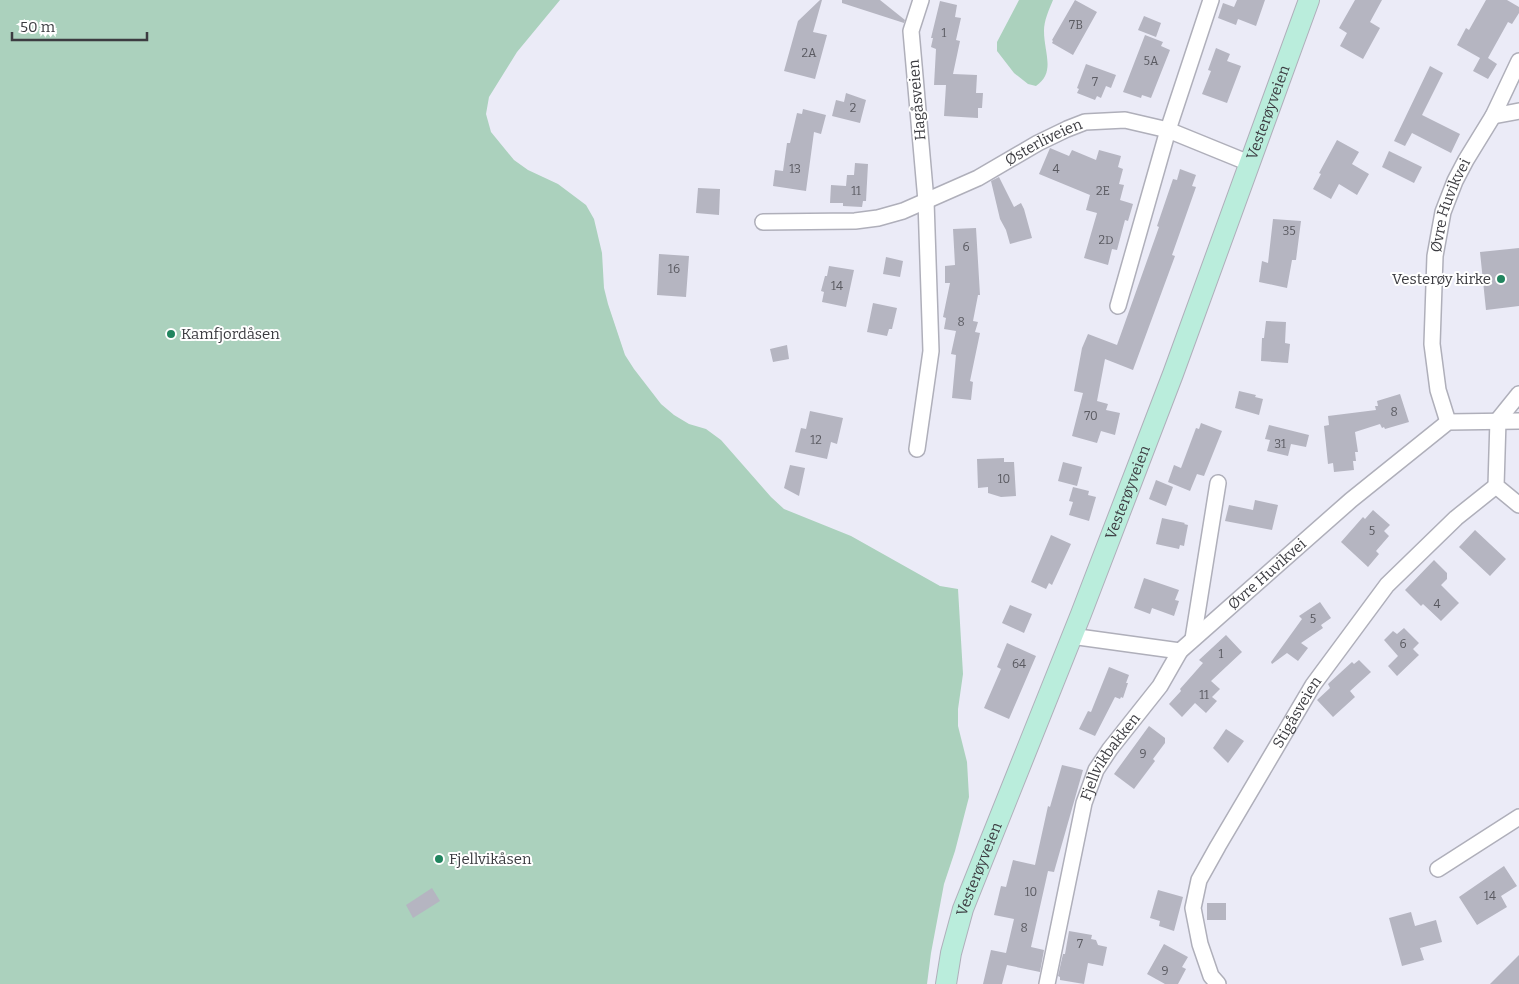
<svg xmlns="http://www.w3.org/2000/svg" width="1519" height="984" viewBox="0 0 1519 984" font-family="Bitter,serif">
<rect width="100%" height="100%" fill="#ebebf7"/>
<path fill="#abd1bd" d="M0,0H560L517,52L489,97L486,114L491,132L514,160L528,170L558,184L586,205L594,219L602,253L604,288L608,304L625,355L634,369L661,404L674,415L689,424L706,429L721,440L771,497L784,509L851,536L940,586L958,589L963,674L958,709V726L967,762L969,797L955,851L944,884L931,953L927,984H0Z
M1019,0H1053C1049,10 1044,20 1044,31C1044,53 1056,72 1036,86L1028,84L1014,73L997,51V42Z"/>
<path fill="#b5b5c1" d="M820,0H822L813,32L827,35L815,79L784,71L798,21Z
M842,0H880L905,20L904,23L842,3Z
M1075,0L1097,12L1073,55L1052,43L1053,41L1052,40Z
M1237,0H1265L1256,26L1238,19L1236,25L1218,18L1223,3L1234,7Z
M1355,0H1382L1370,22L1380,28L1363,59L1340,46L1347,33L1339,28Z
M1486,0H1507L1519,7V13L1512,24L1508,22L1488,58L1497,64L1488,79L1473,71L1480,58L1457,45L1466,28L1469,30Z
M940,1L957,5L955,17L961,18L956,40L960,41L953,74L977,75L976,93H983L982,108H978V118L944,116L946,85H934L936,49L931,47L933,38H931Z
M1144,16L1161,23L1156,37L1138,30Z
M1145,35L1163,42L1161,46L1170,50L1151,98L1142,95L1141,98L1123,92Z
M1216,48L1230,54L1227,61L1241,66L1227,103L1202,94L1211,71L1208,70Z
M1086,64L1116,75L1111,88L1106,86L1101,98L1097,96L1095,100L1077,93L1079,89L1077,88Z
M1430,66L1443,73L1422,115L1460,134L1451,153L1412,133L1405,146L1394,141Z
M846,93L866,100L860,123L832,116L836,100L844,102Z
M803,109L826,115L821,134L814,132L806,191L773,186L775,170L783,171L787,143H790L797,113L802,114Z
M1337,140L1359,152L1352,164L1369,174L1357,195L1339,184L1331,199L1313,189L1321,174L1319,173Z
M1050,148L1069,156L1072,150L1096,160L1099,150L1121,156L1118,167L1123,169L1119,184L1124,185L1120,200L1133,204L1128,221L1125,220L1117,250L1112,249L1108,265L1084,258L1097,213L1086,210L1090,195L1039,174Z
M1389,151L1422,167L1414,183L1382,167Z
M855,163L868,164L866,201H863L862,207L843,206V203H830L831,185L846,186L847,175H854Z
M1180,169L1196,175L1192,186L1196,187L1172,255L1175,256L1133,370L1105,359L1097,401L1108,404L1106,410L1120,413L1115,435L1101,431L1097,443L1072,436L1083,393L1074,391L1082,348L1088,334L1117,345L1159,227L1157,226L1173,179L1177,180Z
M999,177L1014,207L1021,203L1024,209L1032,238L1010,244L1006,230L1000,219L991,181Z
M698,188L720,189L719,215L696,213Z
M1273,219L1301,221L1296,260H1292L1287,288L1259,282L1262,261L1268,263Z
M976,228L980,295H978L973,321L978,322L975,332L980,333L970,381L973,382L971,400L952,398L956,355L951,354L956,331L944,329L946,318L943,317L950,283H945V266L955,265L953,229Z
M1519,248V306L1486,310L1480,252Z
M659,254L689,256L686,297L657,295Z
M886,257L903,261L900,277L883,274Z
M829,266L854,270L846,307L822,302L824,292L821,291L825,276H827Z
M873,303L897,308L892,329H889L887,336L867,332Z
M1266,321L1286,322L1285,343L1290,344L1288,363L1261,361L1262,338H1264Z
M787,345L789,359L773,362L770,349Z
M1239,391L1256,395L1255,397L1263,399L1259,415L1235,408Z
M1400,394L1409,422L1385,429L1384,427L1382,428L1380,424L1355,432L1358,452H1355L1356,461H1353L1354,470L1334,472L1333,463L1328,464L1324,426L1329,425L1328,416L1376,410L1375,406H1378L1377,401Z
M810,411L843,418L837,444L831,442L827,459L795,452L801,428L806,429Z
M1201,423L1222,431L1204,476L1197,474L1190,491L1168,482L1174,465L1181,468L1196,428L1199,429Z
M1269,425L1309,435L1306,447L1291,444L1288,456L1267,451L1270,440L1265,439Z
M1004,458V462H1014L1016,496L1001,497L988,493V487L978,488L977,459Z
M1063,462L1082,467L1077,486L1058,481Z
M790,465L805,468L799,496L784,488Z
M1156,480L1173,487L1166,506L1149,499Z
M1073,487L1089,491L1088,495L1096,497L1089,521L1069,515L1073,502L1069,501Z
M1255,500L1278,505L1272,530L1225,521L1229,505L1253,510Z
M1373,510L1390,525L1384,531L1389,536L1376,551L1379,554L1368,567L1341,542L1363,517L1365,519Z
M1162,518L1185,523L1184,524L1188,525L1184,546L1180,545L1179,549L1156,544Z
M1475,530L1506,559L1490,576L1459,547Z
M1051,535L1071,544L1052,585L1049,583L1046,589L1031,582Z
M1434,560L1447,573V579L1441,585L1459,603L1441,621L1423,604L1421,606L1405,590Z
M1144,578L1179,590L1175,600L1179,601L1174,616L1152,608L1150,614L1134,608Z
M1320,602L1331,618L1321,625L1323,628L1301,643L1308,648L1298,661L1287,653L1272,664L1271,662L1302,619L1299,616Z
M1010,605L1032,614L1024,633L1002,623Z
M1404,628L1419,643L1413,649L1419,655L1397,676L1388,666L1398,656L1384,640L1393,631L1397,634Z
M1226,635L1242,652L1211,681L1220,689L1212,697L1217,701L1206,713L1195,703L1182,717L1169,704L1181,691L1180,689L1203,663L1199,660Z
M1007,643L1036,656L1009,719L984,708L1001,669L997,667Z
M1359,660L1371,672L1350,691L1355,697L1333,717L1317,700L1330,688L1328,684L1352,662L1354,664Z
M1109,667L1129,675L1126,683H1128L1123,698L1121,697L1120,699L1115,697L1095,736L1079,729L1088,711L1091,712Z
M1149,726L1165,738V743L1153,759L1155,761L1134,789L1114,774Z
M1226,729L1244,741L1228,763L1213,748Z
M1062,765L1083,770L1054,872L1048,871L1031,947L1044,950L1040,972L1007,965L1002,984H983L991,950L1006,953L1014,919L994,915L1001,886L1006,887L1013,860L1035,865L1048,806L1050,807Z
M1504,866L1517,886L1501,896L1507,907L1477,925L1459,897Z
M432,888L440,901L413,918L406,905Z
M1158,890L1183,897L1174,931L1159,926L1160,921L1150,918Z
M1207,903H1226V920H1207Z
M1411,912L1415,926L1436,920L1442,942L1420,948L1424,960L1402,966L1389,918Z
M1069,931L1092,935L1091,939L1096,940L1098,945L1107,947L1103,966L1088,963L1084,984L1060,980V977L1058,976L1063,954H1065Z
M1164,944L1188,957L1182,967L1186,969L1178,984H1165L1147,974Z
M1519,955V984H1490Z"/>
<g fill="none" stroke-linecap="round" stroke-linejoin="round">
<g stroke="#afafba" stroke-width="18">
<g id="minor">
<path d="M1493,116L1519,111"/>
<path id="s1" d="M763,222L855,221L878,218L903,211L978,178L1038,143L1067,129L1085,122L1125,120L1168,130L1249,163"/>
<path d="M1118,306L1168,130L1211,0"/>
<path d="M1498,420L1496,486L1519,505"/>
<path d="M1498,420L1519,394"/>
<path id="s2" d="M1448,422L1438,390L1432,344L1435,256L1443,212L1455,181L1466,160L1493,116L1519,61"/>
<path d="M917,449L931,351L926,201L911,31L921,0"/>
<path d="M1071,636L1180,651"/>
<path d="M1193,639L1218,483"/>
<path d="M1438,869L1519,817"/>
<path id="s3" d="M1047,984L1084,803L1096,770L1110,749L1160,686L1180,651L1351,500L1448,422L1519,421"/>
<path id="s4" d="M1218,984L1211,976L1200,944L1193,908L1199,880L1218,846L1313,685L1387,585L1456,518L1496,486"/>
</g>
</g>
<g stroke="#afafba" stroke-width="22">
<g id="secondary">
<path id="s5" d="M946,984L951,953L963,909L1081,614L1173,374L1309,0"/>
</g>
</g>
<use href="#minor" stroke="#fff" stroke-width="15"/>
<use href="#secondary" stroke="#baeddc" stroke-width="20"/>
</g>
<g fill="#21855f" stroke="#fff" stroke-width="2">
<circle cx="1501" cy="279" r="5"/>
<circle cx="171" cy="334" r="5"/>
<circle cx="439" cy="859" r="5"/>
</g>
<g text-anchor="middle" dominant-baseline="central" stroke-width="4" stroke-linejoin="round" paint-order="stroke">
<g font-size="12" fill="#5a5a61">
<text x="1076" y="25">7B</text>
<text x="944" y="33">1</text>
<text x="809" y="53">2A</text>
<text x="1151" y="61">5A</text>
<text x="1095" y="82">7</text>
<text x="853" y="108">2</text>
<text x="795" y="169">13</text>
<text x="1056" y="169">4</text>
<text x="856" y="191">11</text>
<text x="1103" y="191">2E</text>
<text x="1289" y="231">35</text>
<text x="1106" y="240">2D</text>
<text x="966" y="247">6</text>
<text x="674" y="269">16</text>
<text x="837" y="286">14</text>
<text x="961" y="322">8</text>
<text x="1394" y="412">8</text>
<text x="1091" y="416">70</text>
<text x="816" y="440">12</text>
<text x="1280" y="444">31</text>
<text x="1004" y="479">10</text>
<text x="1372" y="531">5</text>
<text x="1437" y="604">4</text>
<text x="1313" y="619">5</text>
<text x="1403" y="644">6</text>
<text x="1221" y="654">1</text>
<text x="1019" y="664">64</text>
<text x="1204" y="695">11</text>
<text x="1143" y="754">9</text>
<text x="1031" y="892">10</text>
<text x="1490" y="896">14</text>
<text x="1024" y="928">8</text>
<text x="1080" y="944">7</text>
<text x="1165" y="971">9</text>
</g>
<g font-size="15" fill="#3c3c41" stroke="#fff">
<text transform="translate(917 100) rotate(-95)">Hagåsveien</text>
<text stroke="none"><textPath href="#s5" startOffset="930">Vesterøyveien</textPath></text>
<text stroke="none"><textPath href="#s1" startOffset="298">Østerliveien</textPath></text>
<text stroke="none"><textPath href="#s2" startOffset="221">Øvre Huvikvei</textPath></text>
<text stroke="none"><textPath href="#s5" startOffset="525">Vesterøyveien</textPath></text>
<text stroke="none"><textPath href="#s3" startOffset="482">Øvre Huvikvei</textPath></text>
<text stroke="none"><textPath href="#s4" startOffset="304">Stigåsveien</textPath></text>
<text stroke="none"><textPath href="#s3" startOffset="238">Fjellvikbakken</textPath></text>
<text stroke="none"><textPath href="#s5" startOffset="120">Vesterøyveien</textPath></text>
</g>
<g font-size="15" fill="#3c3c41" stroke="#fff" text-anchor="start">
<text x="1491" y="279" text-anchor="end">Vesterøy kirke</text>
<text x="181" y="334">Kamfjordåsen</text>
<text x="449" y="859">Fjellvikåsen</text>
</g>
</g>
<path d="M12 32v8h135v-8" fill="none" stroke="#3c3c41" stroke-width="2.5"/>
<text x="20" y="32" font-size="15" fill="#3c3c41" stroke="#ffffff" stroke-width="4" paint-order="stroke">50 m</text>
</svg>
